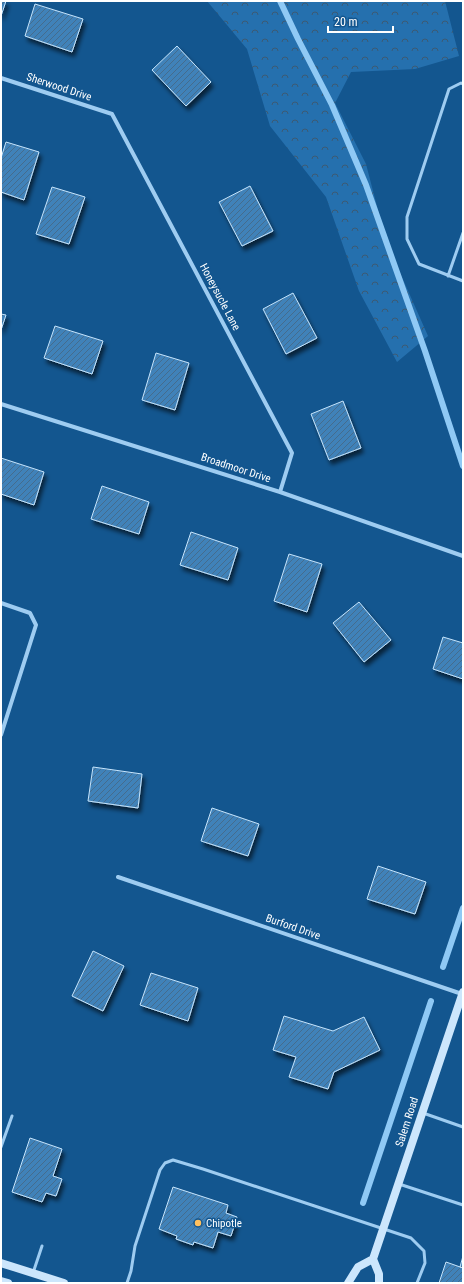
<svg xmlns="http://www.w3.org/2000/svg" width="464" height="1284" viewBox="0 0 464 1284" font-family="'Roboto Condensed',sans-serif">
<defs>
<pattern id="forest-crowns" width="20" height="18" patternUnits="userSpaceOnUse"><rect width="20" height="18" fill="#2570ae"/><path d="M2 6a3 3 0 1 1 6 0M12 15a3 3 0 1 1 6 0" fill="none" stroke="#3c5a73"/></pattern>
<pattern id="building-hatch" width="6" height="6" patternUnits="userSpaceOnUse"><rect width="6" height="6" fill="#4082b9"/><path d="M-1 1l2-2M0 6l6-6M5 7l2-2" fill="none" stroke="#456c8d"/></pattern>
<filter id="shadow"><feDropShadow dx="2.5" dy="4.5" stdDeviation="2" flood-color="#0009"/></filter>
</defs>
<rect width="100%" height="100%" fill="#13568f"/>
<path fill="url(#forest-crowns)" d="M207,1H445L459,56L415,69L351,72L335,103L366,164L386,241L428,336L397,362L359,291L326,197L270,126L247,49Z"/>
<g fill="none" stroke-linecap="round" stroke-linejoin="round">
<path stroke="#8fc9f5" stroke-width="6" d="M280,1L298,39L332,105L366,185L425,351L463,466
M443,967L463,908
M363,1203L431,1001"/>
</g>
<path fill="url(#building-hatch)" stroke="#c5e4fc" filter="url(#shadow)" d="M1,1H6L1,16Z
M35,4L83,19L72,52L25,36Z
M177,46L211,82L186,106L152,70Z
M6,142L39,152L24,200L1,192V158Z
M250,186L273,231L242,246L219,202Z
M52,187L85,197L69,244L36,234Z
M293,293L317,338L286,354L263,309Z
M1,314L6,315L1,330Z
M55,326L103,341L92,374L44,358Z
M156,353L189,363L175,410L142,400Z
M343,401L361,448L329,460L311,414Z
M1,458L44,472L34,505L1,494Z
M102,486L149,502L139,534L91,519Z
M191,532L238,548L228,580L180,565Z
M289,554L322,564L307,612L274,601Z
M359,602L391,640L364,662L333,623Z
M443,637L463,643V679L433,669Z
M93,767L142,774L138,808L88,801Z
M212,808L259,824L248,856L201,841Z
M378,866L426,882L415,914L367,899Z
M93,951L124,966L103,1011L72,996Z
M151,973L198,988L188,1021L140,1005Z
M284,1016L333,1031L364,1017L380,1050L334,1072L328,1089L289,1077L296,1057L273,1050Z
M30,1138L62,1149L53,1176L62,1179L56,1196L46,1193L42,1202L12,1192Z
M173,1187L228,1205L226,1213L237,1217L231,1236L218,1232L213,1248L194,1242L193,1245L176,1239L177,1236L159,1229Z
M463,1256V1268L460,1267Z
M446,1262L463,1268V1283H439Z"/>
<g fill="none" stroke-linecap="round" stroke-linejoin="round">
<path stroke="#9eccf1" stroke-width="3" d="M463,84L461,83L449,89L407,217V239L419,264L463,281
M448,276L463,233
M423,1113L463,1127
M1,1147L12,1116
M399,1184L463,1205
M33,1273L42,1246
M127,1283L131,1271L135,1246L160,1170L165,1163L173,1160L203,1169L411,1238L424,1251L425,1263L417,1283"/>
<path stroke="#9eccf1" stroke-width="4" d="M1,78L112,114L292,453L280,492
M1,404L280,492L463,556
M1,603L30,613L36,625L1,735
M118,877L462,994"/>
<path stroke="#cce6fc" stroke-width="8" d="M1,1263L64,1283
M1,1281L8,1283
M348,1283L358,1267L373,1259
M379,1283V1274L373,1259L463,992"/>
</g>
<circle fill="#ffc05e" stroke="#13568f" stroke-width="1.5" cx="198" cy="1223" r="4"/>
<g text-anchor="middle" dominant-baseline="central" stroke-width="3" stroke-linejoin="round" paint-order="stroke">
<g font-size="11" fill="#fff" stroke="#13568f">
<text transform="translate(59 87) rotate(18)">Sherwood Drive</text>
<text transform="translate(220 297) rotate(62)">Honeysucle Lane</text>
<text transform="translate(236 468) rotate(18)">Broadmoor Drive</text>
<text transform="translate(293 927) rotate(19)">Burford Drive</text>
<text transform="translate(407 1122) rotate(-72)">Salem Road</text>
</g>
<g font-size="11" fill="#fff" stroke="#13568f" text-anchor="start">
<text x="206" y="1223">Chipotle</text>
</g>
</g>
<rect width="464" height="1284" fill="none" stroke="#ffffff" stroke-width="4"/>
<path d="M328 26v6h65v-6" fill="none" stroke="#ffffff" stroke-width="2"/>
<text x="334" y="26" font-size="12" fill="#ffffff" stroke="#13568f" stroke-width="3" paint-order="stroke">20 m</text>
</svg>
